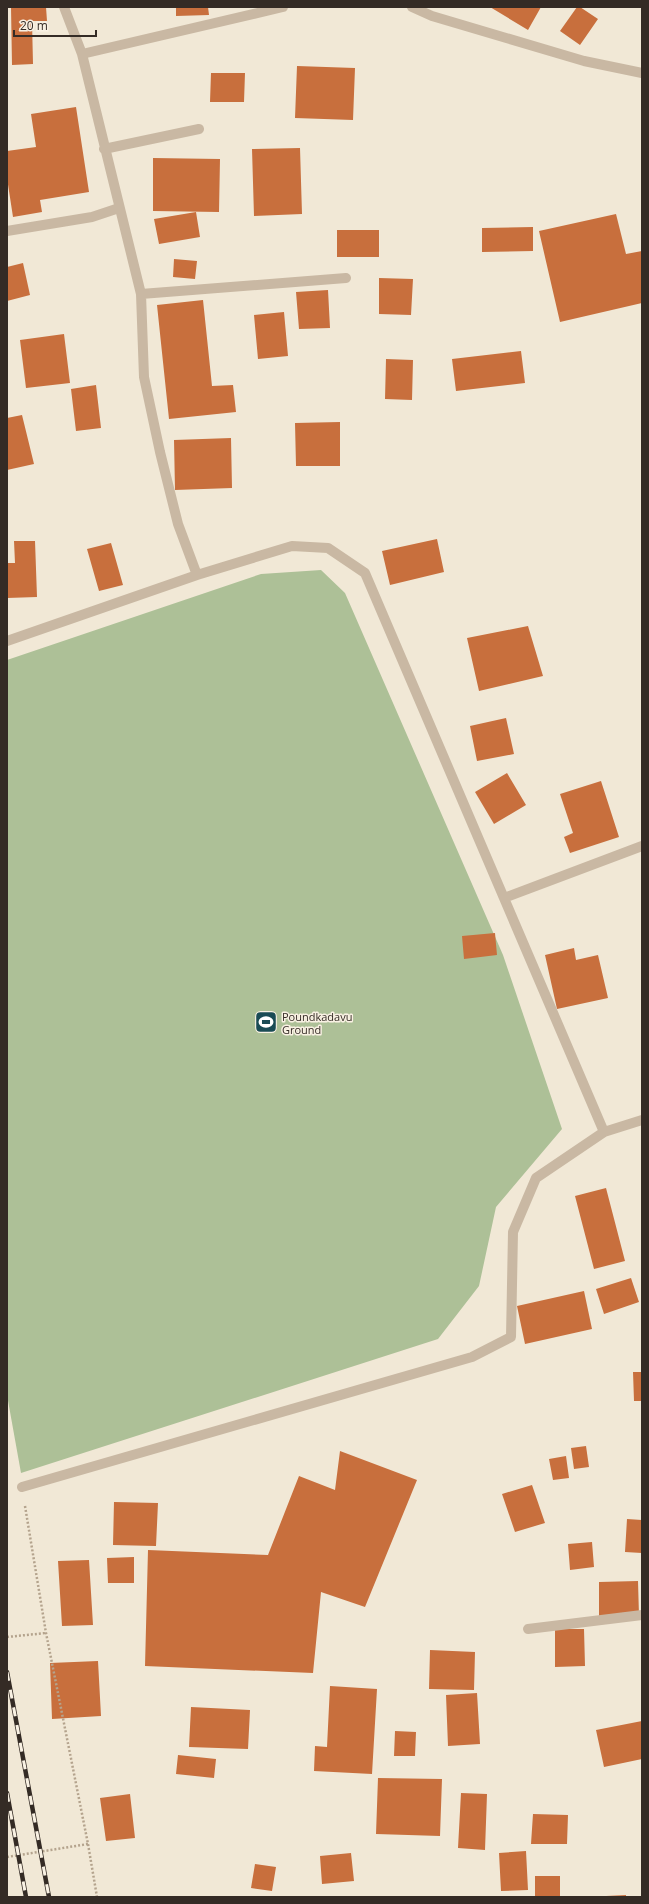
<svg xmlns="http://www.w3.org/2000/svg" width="649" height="1904" viewBox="0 0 649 1904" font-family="'Open Sans',sans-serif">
<rect width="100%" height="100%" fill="#f1e8d6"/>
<path fill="#adc097" d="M321,570L345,593L503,955L562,1129L496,1207L479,1286L438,1339L21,1473L7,1395V660L261,574Z"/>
<path fill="#c86f3d" d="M11,7H46L47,21H32L33,64L12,65Z
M176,7H208L209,15L176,16Z
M490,7H541L528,30Z
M577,7H580L598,19L580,45L560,31Z
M297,66L355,68L353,120L295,118Z
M211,73H245L244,102H210Z
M76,107L89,192L40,200L42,212L13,217L7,178V151L36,147L31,114Z
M300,148L302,214L254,216L252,149Z
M153,158L220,159L219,212L153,211Z
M196,212L200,237L159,244L154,219Z
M616,214L626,254L642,251V303L560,322L539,231Z
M533,227V251L482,252V228Z
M337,230H379V257H337Z
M174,259L197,261L195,279L173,277Z
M23,263L30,295L7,301V267Z
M379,278L413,279L411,315L379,314Z
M328,290L330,328L299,329L296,292Z
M203,300L212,386L233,385L236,412L169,419L157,305Z
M284,312L288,356L258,359L254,315Z
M64,334L70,383L26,388L20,340Z
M521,351L525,383L456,391L452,359Z
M386,359L413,360L412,400L385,399Z
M96,385L101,428L76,431L71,389Z
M22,415L34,464L7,470V418Z
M340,422V466H296L295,423Z
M231,438L232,488L175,490L174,440Z
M437,539L444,572L390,585L382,551Z
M14,541H35L37,597L7,598V563H15Z
M111,543L123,585L99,591L87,549Z
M528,626L543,676L479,691L467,638Z
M506,718L514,754L477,761L470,726Z
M507,773L526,805L494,824L475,792Z
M601,781L619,837L570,853L564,837L573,833L560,794Z
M495,933L497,955L464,959L462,936Z
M574,948L576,960L598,955L608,998L557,1009L545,955Z
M606,1188L625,1261L594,1269L575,1196Z
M631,1278L639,1302L604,1314L596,1289Z
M584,1291L592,1329L525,1344L517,1306Z
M633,1372H642V1401H634Z
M586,1446L589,1467L574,1469L571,1448Z
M340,1451L417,1480L365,1607L321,1592L313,1673L145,1666L148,1550L268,1555L299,1476L335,1490Z
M566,1456L569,1478L553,1480L549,1459Z
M532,1485L545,1523L515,1532L502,1494Z
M114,1502L158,1503L156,1546L113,1545Z
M627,1519L642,1520V1553L625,1552Z
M592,1542L594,1567L570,1570L568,1544Z
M134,1557V1583H108L107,1558Z
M89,1560L93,1625L62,1626L58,1561Z
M638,1581L639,1616L599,1618V1582Z
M555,1629H584L585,1666L555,1667Z
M430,1650L475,1652L474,1690L429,1689Z
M98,1661L101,1716L52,1719L50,1663Z
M330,1686L377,1689L372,1774L314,1771L315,1746L327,1747Z
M477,1693L480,1744L448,1746L446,1695Z
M191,1707L250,1710L248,1749L189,1747Z
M642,1721V1759L604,1767L596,1730Z
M395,1731L416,1732L415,1756H394Z
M178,1755L216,1759L214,1778L176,1774Z
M378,1778L442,1779L440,1836L376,1834Z
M461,1793L487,1794L485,1850L458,1848Z
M130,1794L135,1838L106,1841L100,1798Z
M533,1814L568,1815L567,1844H531Z
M526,1851L528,1890L501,1891L499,1853Z
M351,1853L354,1881L322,1884L320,1856Z
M255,1864L276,1867L272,1891L251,1888Z
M535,1876H560V1897H535Z
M626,1895V1897H606V1896Z"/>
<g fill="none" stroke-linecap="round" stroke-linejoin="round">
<path stroke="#b4a38d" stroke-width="2.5" stroke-dasharray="2 2" stroke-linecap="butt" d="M25,1506L46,1633L88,1844L97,1897
M7,1637L46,1633
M7,1857L88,1844"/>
<path stroke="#c9b8a3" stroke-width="10" d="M64,7L82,54L141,294L144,377L160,452L178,524L197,575L292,546L328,548L365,573L604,1132L642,1120
M412,7L432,16L584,61L642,73
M82,54L283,7
M104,149L199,129
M7,231L92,217L119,208
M141,294L346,278
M7,641L197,575
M504,898L642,846
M22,1487L472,1357L511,1337L513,1232L536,1178L604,1132
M528,1629L642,1615"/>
<g stroke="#342b25" stroke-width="4.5">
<path id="rail" d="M7,1672L49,1897
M7,1793L26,1897"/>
</g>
<use href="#rail" stroke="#f9f1e3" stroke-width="3" stroke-dasharray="9" stroke-linecap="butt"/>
</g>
<defs>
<g id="stadium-square" transform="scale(1.15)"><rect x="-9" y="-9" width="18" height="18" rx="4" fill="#1a4b55" stroke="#f9f1e3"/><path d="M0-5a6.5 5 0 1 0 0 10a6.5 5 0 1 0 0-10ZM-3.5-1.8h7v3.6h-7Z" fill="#fff"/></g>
</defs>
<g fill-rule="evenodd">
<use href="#stadium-square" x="266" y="1022"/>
</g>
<g text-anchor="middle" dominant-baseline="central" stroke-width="3" stroke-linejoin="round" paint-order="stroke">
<g font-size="11" fill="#342b25" stroke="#f9f1e3" text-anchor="start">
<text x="282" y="1016">Poundkadavu<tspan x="282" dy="13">Ground</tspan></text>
</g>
</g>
<rect width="649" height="1904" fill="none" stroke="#342b25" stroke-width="16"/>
<path d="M14 30v6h82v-6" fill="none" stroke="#342b25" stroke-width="2"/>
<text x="20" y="30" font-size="12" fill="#342b25" stroke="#f9f1e3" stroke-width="3" paint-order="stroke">20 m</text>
</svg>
